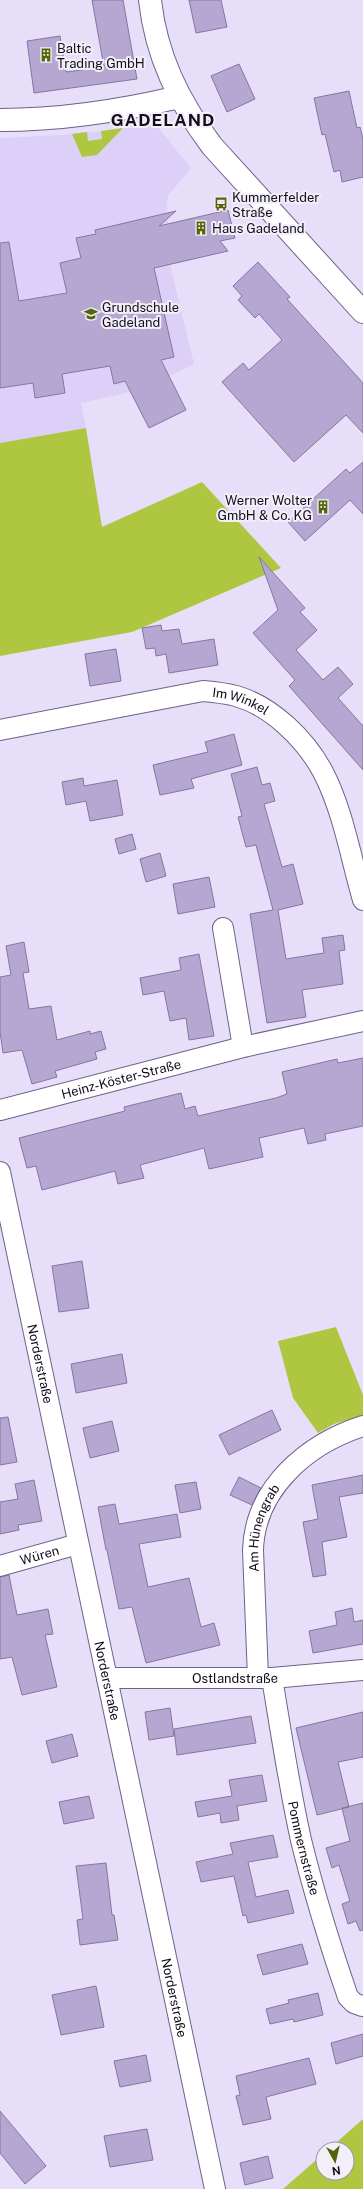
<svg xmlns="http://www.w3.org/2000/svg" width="363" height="2189" viewBox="0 0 363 2189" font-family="'Public Sans',sans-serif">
<rect width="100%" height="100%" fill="#e7dffa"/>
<path fill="#dcd0f9" d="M156,125L191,168L168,196L166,213L178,263L170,264L194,364L144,389L81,403L86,428L0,443V138L62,135Z"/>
<path fill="#afc740" d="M123,128L97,155L82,157L72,134L87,132L88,141L102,139L101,131Z
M86,428L102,527L202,482L281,568L132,632L0,656V443Z
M336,1327L363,1395V1415L334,1424L318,1433L293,1398L278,1341Z
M363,2119V2189H283L323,2154V2173H347V2149H329Z"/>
<path fill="#b5a7d2" stroke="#83779f" d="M92,0H123L137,79L34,93L27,41L60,36L66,72L104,67Z
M189,0H221L227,27L196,33Z
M239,64L255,99L227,112L211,76Z
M349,91L357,128L360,127L363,139V177L342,182L340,170L334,172L325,134L322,135L314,98Z
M228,210L235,238L220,241L228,251L154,268L174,357L161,360L186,410L149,428L125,381L114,384L110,366L62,374L65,393L35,398L33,383L0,388V243L9,242L19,301L67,293L60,263L81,258L76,238L96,234L95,230L176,211L159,226Z
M258,262L290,297L287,299L363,383V433L346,415L294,462L222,382L243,363L249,370L282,340L259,314L255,318L238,300L242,296L233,286Z
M363,462V514L350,500L305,541L288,522L346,469L350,473Z
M259,557L305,608L300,612L317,630L296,650L323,680L338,667L353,684L338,698L363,726V770L289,686L295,680L253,633L278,610Z
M161,625L162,631L179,629L182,644L214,639L218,665L169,673L166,654L156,656L155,648L146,649L142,628Z
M116,649L121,681L90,686L85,654Z
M234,734L242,765L191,779L194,788L160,795L153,765L208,752L205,742Z
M257,767L262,785L270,783L275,801L264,804L282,867L293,864L303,904L278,910L286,959L324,953L322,938L343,935L345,950L339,951L343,984L302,990L306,1017L267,1023L250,914L273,910L256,845L246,847L238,817L242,816L231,774Z
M83,778L84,786L117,780L123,815L90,821L86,801L66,805L62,782Z
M132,834L136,849L119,854L115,839Z
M160,853L166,876L146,882L140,859Z
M209,877L215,907L178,914L173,884Z
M24,942L29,972L23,973L29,1009L51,1006L57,1040L90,1031V1034L101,1031L106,1049L95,1052L97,1059L55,1071L57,1077L32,1084L22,1050L3,1053L0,1032V977L11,975L6,946Z
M199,954L214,1036L189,1040L186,1018L170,1021L164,991L143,995L140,978L181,970L179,958Z
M363,1058V1126L325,1134L326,1140L308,1144L304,1128L259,1138L263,1157L209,1169L204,1148L140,1165L144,1178L118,1184L115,1171L42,1190L36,1166L27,1168L19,1138L125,1111L124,1107L181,1093L185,1109L195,1106L198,1116L276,1098L287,1094L282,1072L337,1059L338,1063Z
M82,1261L89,1308L59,1312L52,1266Z
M122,1354L127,1383L76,1393L71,1364Z
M272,1410L281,1430L229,1455L219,1435Z
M8,1417L17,1462L0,1465V1418Z
M112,1421L119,1451L90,1458L83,1428Z
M363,1475V1493L339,1497L347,1537L322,1542L326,1575L313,1577L303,1522L318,1519L312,1485Z
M239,1477L261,1488L252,1505L230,1495Z
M34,1480L42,1521L18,1525L19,1530L0,1534V1502L18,1499L15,1484Z
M196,1482L201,1509L180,1513L175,1485Z
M115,1504L119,1524L177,1514L181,1537L139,1544L148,1587L189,1578L201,1627L214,1623L220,1645L146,1663L132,1607L119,1609L107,1550H106L98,1507Z
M9,1575L17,1615L48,1609L53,1634L45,1635L57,1687L22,1695L12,1657L0,1659V1577Z
M352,1608L354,1622L363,1620V1644L313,1653L309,1631L337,1625L335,1612Z
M170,1708L174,1736L149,1740L145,1712Z
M363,1712V1757L338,1762L349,1807L317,1815L296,1728Z
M251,1716L256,1743L177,1755L174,1729Z
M72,1734L78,1756L52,1763L46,1741Z
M262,1775L267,1801L237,1806L239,1820L221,1823L220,1813L198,1817L195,1802L232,1796L229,1780Z
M89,1796L94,1818L64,1824L59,1802Z
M363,1803V1930L360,1931L356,1921L348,1924L342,1904L350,1901L339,1865L332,1868L326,1848L350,1841L342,1808Z
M273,1835L278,1857L248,1862L256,1897L288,1890L294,1913L248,1923L246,1915L243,1916L234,1876L201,1882L196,1862L233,1854L230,1843Z
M106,1863L112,1915H114L118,1940L80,1945L77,1920L83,1919L76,1866Z
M302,1944L308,1964L263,1975L257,1955Z
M96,1986L104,2027L61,2035L52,1995Z
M318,1993L323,2015L294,2022L293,2019L270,2024L266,2009L289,2003L288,2000Z
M363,2034V2056L336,2064L331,2043Z
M146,2055L151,2081L120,2087L114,2061Z
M309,2058L316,2084L266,2097L271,2119L243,2125L236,2096L240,2095L236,2076Z
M0,2111L46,2166L25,2184L0,2153Z
M147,2129L153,2160L110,2167L104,2136Z
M268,2156L273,2178L245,2185L240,2163Z"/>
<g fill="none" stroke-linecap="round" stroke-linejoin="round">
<g stroke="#6e6188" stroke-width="22">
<g id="street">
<path id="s1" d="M0,730L203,691C214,692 225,693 236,696C272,706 306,740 323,772C343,810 351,859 363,900"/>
<path d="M223,928L243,1047"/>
<path id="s2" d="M0,1110L243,1047L363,1021"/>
<path id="s3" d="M0,1172L215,2189"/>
<path id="s4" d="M0,1566L78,1544"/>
<path id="s5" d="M107,1678H272L363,1670"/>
<path id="s6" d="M258,1678L253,1550C255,1488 307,1444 363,1426"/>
<path id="s7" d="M272,1678C281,1732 289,1786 301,1840C314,1893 330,1945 348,1997L354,2003L362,2006"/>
</g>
</g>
<g stroke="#6e6188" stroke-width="24">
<path id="secondary" d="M150,0C156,56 179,102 212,146L363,312
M0,120C61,120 120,111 179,97"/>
</g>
<use href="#street" stroke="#fff" stroke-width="20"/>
<use href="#secondary" stroke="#fff" stroke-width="22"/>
</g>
<defs>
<g id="building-bare" transform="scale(1.08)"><path d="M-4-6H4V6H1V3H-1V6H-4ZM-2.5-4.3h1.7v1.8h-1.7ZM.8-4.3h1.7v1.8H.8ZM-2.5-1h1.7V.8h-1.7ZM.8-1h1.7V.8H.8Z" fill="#566409" stroke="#f2eff9" stroke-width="2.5" paint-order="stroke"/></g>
<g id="bus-bare" transform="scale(1.08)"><path d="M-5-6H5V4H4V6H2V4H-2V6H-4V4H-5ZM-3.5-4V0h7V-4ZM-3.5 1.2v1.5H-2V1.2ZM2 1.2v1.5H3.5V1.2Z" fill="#566409" stroke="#f2eff9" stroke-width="2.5" paint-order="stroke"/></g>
<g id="school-bare" transform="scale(1.08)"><path d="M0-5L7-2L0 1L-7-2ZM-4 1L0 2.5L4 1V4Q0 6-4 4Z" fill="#566409" stroke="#f2eff9" stroke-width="2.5" paint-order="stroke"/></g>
</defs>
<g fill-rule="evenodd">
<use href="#building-bare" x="46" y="55"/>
<use href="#bus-bare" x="221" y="204"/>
<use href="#building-bare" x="201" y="228"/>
<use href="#school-bare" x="91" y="314"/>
<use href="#building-bare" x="323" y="507"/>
</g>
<g text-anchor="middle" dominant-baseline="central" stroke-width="4" stroke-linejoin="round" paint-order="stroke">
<g font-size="13" fill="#130d1c" stroke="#f2eff9" text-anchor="start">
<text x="57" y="48">Baltic<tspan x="57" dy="15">Trading GmbH</tspan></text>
<text x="232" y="197">Kummerfelder<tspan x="232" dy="15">Straße</tspan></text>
<text x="212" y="228">Haus Gadeland</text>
<text x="102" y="307">Grundschule<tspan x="102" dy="15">Gadeland</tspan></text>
<text x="312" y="500" text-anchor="end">Werner Wolter<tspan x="312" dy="15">GmbH &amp; Co. KG</tspan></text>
</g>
<g font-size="13" fill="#130d1c" stroke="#f2eff9">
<text stroke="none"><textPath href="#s1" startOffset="246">Im Winkel</textPath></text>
<text stroke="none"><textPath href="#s2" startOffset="125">Heinz-Köster-Straße</textPath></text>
<text stroke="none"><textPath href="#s3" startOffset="196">Norderstraße</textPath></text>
<text stroke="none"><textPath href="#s6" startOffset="152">Am Hünengrab</textPath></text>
<text stroke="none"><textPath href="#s4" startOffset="41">Würen</textPath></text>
<text stroke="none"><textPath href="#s5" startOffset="128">Ostlandstraße</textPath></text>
<text stroke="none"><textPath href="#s3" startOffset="520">Norderstraße</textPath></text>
<text stroke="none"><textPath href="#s7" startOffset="173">Pommernstraße</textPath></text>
<text stroke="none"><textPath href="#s3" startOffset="844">Norderstraße</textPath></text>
</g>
<g font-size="17" font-weight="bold" letter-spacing="1" fill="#130d1c" stroke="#f2eff9">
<text x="163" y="120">GADELAND</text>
</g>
</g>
<g transform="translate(335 2161) rotate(172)"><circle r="19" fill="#f2eff9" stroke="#9995a1"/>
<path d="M0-3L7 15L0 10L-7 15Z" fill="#566409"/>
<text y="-6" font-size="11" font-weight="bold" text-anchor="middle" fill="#130d1c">N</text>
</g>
</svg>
